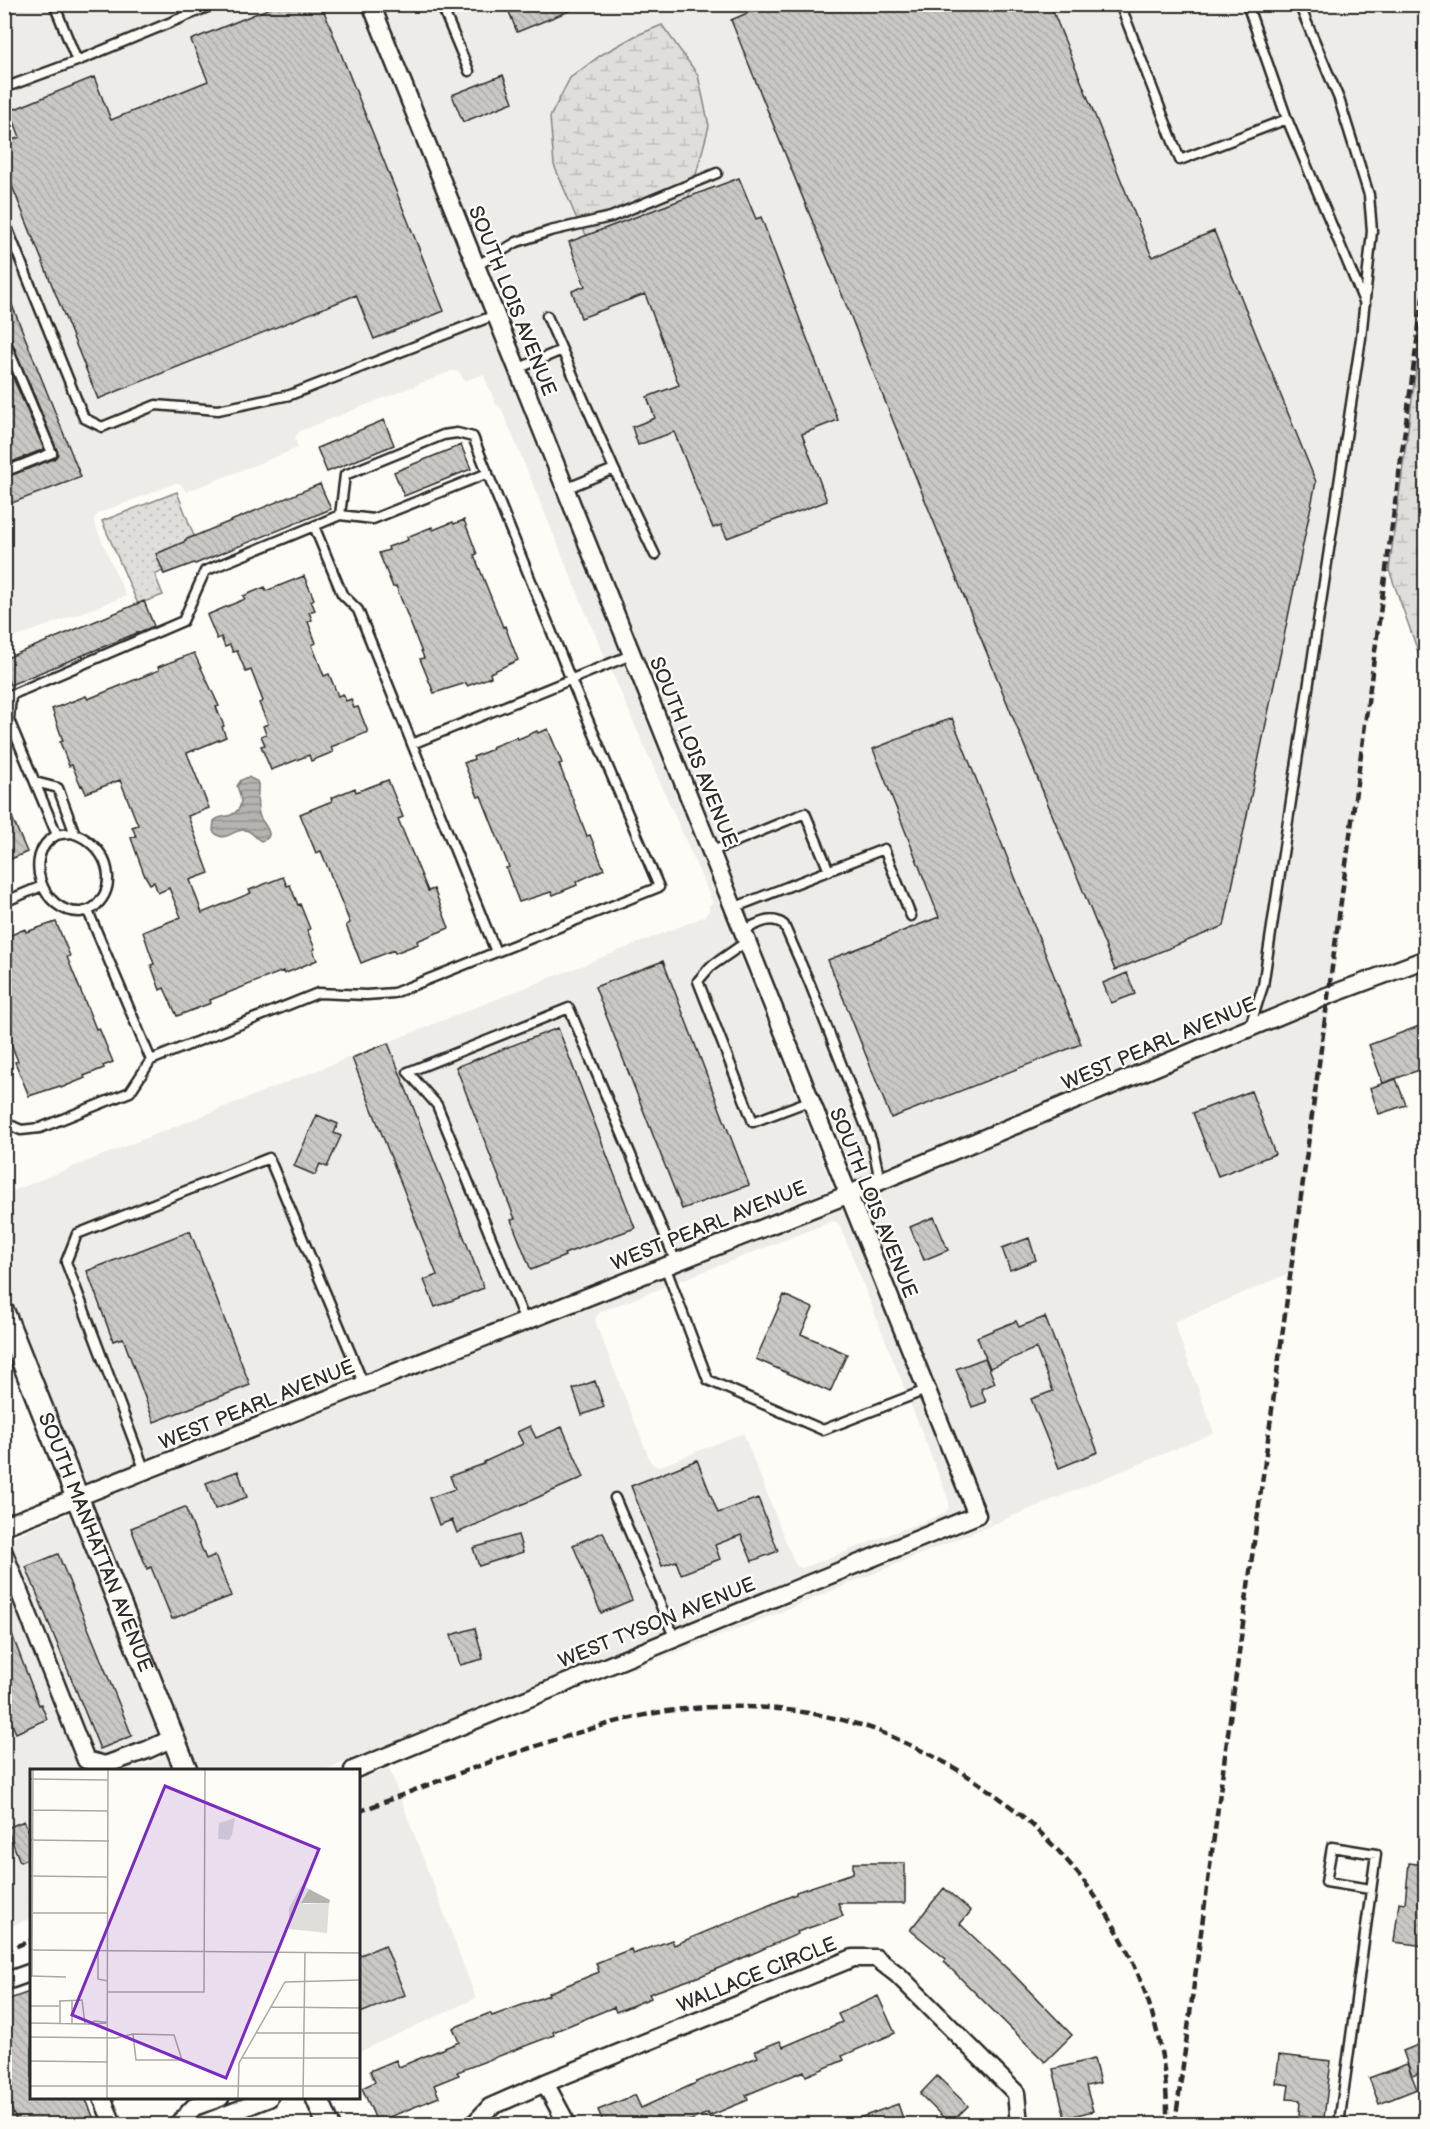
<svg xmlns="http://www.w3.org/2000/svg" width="1430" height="2129" viewBox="0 0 1430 2129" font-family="'Balsamiq Sans',sans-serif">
<defs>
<pattern id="wetland-marsh" width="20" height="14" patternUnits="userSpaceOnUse" patternTransform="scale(1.5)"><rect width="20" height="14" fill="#dfdeda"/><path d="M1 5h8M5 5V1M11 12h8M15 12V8" fill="none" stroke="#c0bfbb"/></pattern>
<pattern id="park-dots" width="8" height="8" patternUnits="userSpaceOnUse" patternTransform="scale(1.5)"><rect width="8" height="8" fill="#dfdeda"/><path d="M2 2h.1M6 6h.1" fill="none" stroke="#c0bfbb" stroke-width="1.8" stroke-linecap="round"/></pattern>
<pattern id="water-rules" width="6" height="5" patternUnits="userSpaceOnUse" patternTransform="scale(1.5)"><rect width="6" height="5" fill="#b5b4b1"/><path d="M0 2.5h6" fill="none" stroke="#939390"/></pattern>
<pattern id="building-back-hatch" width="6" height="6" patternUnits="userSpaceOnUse" patternTransform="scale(1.5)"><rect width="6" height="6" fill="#c9c8c4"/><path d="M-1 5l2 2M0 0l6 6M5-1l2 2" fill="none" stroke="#adaca9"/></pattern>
</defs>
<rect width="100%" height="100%" fill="#fdfcf7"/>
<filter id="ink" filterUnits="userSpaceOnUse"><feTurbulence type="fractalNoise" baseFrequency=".0167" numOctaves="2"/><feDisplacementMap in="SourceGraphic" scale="12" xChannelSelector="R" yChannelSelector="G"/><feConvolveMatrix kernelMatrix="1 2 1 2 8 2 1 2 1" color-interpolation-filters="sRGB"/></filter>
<g filter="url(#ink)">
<path fill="#edece8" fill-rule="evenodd" d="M5,5H361L833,1188L83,1484L5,1287V1194L704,917L709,911V905L713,903L592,627L502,410L496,404L483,374L465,381L459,372L452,371L300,431L295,437L298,448L186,492L181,484L176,483L99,513L94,519L95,525L126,596L5,641Z
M382,5H1425V295L1333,982L852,1181ZM709,126L697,171L681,219L595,249L576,217L554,166Z
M1330,1007L1293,1272L1174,1322L1214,1433L773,1615L609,1678L990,1522L860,1201Z
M842,1208L964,1509L324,1770H197L91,1504ZM833,1221L838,1223L841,1228L949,1501V1507L945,1513L803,1568L798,1567L794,1562L743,1433L661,1466H655L651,1463L596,1324L595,1318L600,1312Z
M73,1512L160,1732L142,1742L103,1754L93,1751L9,1538Z
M4,1580L77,1763L84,1770H32L31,1918L5,1929Z
M169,1753L176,1770H124L149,1763Z
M389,1768L476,1998L359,2052V1780Z"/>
<path fill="url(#wetland-marsh)" stroke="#858482" stroke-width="1.5" d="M662,25L698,75L709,126L697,171L681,219L595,250L576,217L554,165L550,117L570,78L601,55L635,36Z
M1419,347H1426L1425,671L1389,570Z"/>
<path fill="url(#park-dots)" stroke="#858482" stroke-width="1.5" d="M177,492L194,536L185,540L194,563L164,574L162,571L155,575L163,595L138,604L102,521Z"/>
<path fill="url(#water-rules)" stroke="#7e7d7b" stroke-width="1.5" d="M248,777L258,782C259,794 255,804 260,817C262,822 270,829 269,835C268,840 265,839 261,841C255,838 252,831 245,830C231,829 225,845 213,831L214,821C220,815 224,818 231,815C245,809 241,797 237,786L241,780Z"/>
<path fill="url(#building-back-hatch)" stroke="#2b2b2b" stroke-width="1.5" d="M280,4H321L444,311L374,339L356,295L98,399L4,166V143L20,137L10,111L94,77L111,120L208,81L191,40Z
M506,4H584V5L517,32Z
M769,4H1050L1152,257L1214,231L1316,482L1224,926L1115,970L731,20Z
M503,75L513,102L463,122L452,95Z
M739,178L756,219L761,217L838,420L802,434L827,501L727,538L721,525L713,528L674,432L638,445L632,427L655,418L647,397L679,385L645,294L581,318L572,291L585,286L569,242Z
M4,285L81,477L4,506V478L54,459L58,453L10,337L4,333Z
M4,357L44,449L4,465Z
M384,420L394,445L327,472L317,448Z
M461,445L471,469L404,496L394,472Z
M320,484L331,509L195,564L194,563L164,574L156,554L186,541L185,540Z
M464,520L477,554L474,555L503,627L505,626L518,660L490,673L491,677L467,686L466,683L434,693L420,659L424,658L396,586L393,587L379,553L389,550L388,547L408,540L407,537L432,527L433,530L453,522L454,524Z
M304,576L314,599L311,601L315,610L309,612L312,620L308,622L316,643L312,645L324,676L329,674L338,696L343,694L346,701L351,699L354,708L358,707L368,732L331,747L333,752L311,761L309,755L271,770L261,746L265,745L261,736L266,734L263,726L268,724L259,703L263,701L251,670L246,672L237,651L233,652L230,645L225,647L221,637L217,639L207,615L245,599L243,596L265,587L266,591Z
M144,601L154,626L10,685L4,671V659Z
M194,653L219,706L216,707L224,726L222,727L226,737L187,753L209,808L188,816L209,873L190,880L202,913L251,893L249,890L283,877L287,886L290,885L298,905L300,904L310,929L307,930L315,949L313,950L317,960L284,974L283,971L210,1000L211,1003L177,1016L164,988L160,990L151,965L154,964L143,932L181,917L169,888L158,893L154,882L150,884L144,874L131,838L136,836L132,827L138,825L120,780L86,793L82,785L81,786L72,765L69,766L60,742L63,741L52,709L86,696L88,699L159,670L158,667Z
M952,718L1081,1044L891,1118L828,960L939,917L873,749Z
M548,729L562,763L559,764L587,836L590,835L604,869L576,882L577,885L553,895L551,892L519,902L506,868L509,867L481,796L478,797L464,763L474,759L473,757L493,749L492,747L517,737L518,739L537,731L538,733Z
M388,780L403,817L398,819L428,891L434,889L449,928L417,941L418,944L395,953L394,950L361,963L346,925L350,923L321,851L316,853L300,814L332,801L331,798L355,788L356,792Z
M4,799L27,852L4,862Z
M56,922L70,956L67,957L96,1029L99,1028L113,1062L103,1066L104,1068L84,1076L85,1078L61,1088L60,1086L29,1096L15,1062L18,1061L4,1027V938L25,929L26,932Z
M663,961L749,1185L682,1209L595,987Z
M1127,973L1135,994L1111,1003L1103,983Z
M1422,1025L1425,1036V1068L1383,1083L1369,1045Z
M558,1028L635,1228L564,1254L565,1256L531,1270L511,1220L515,1219L456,1067Z
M388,1043L484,1288L435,1307L424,1280L437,1275L352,1058Z
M1396,1079L1406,1105L1379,1114L1370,1088Z
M1251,1091L1275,1154L1218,1176L1193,1113Z
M317,1115L338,1124L334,1133L341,1136L327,1167L320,1164L315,1175L294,1166Z
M934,1217L948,1250L924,1260L910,1227Z
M190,1231L250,1385L154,1422L123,1338L113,1341L87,1271Z
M1029,1238L1036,1260L1010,1270L1002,1248Z
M784,1295L813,1308L801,1334L847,1354L830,1392L756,1359Z
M1045,1317L1098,1452L1059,1468L1031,1399L1053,1391L1036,1348L990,1368L977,1337L1016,1321L1019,1327Z
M985,1358L995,1383L981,1389L986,1402L972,1407L956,1369Z
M595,1381L604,1407L582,1415L573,1389Z
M530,1426L536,1438L562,1427L584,1477L457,1533L452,1520L439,1525L429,1498L455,1489L450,1476L484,1464V1462L523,1444L517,1432Z
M697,1460L718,1513L758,1498L778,1551L752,1561L741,1535L715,1545L720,1559L681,1574L676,1561L662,1566L631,1486Z
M238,1471L247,1497L215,1509L206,1483Z
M185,1507L206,1559L215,1555L231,1596L172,1619L151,1567L147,1569L131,1528Z
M603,1532L632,1600L601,1613L573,1545Z
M518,1535L523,1552L479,1566L473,1548Z
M58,1554L132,1736L100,1749L26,1567Z
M6,1619L39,1705L41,1704L47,1719L16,1733L4,1706V1620Z
M475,1628L483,1659L460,1665L451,1635Z
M24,1821L32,1839V1857L20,1862L7,1828Z
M853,1863H905V1903H838L843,1916L797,1932L798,1934L703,1975L649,1994L651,1998L616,2012L614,2007L553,2032L554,2035L457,2072L459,2075L434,2085L439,2097L377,2122L362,2088L375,2082L370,2071L396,2060L399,2067L459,2042L453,2028L490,2013L492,2016L549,1995L548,1993L599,1972L596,1963L631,1949L633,1954L672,1940L674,1945L796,1894V1892L853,1873Z
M1409,1863L1425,1865V1946L1394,1942L1399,1902L1405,1903Z
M944,1888L971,1911L960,1924L1014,1975L1072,2035L1045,2062L944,1962L946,1959L910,1930Z
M385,1945L405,1995L358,2014V1956Z
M32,1991V2097H85L96,2124H18L4,2093V2001Z
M878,1996L895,2033L842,2056L844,2060L806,2076L804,2071L746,2095L748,2100L709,2116L708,2113L682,2124H604L598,2110L635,2095L641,2108L696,2083V2082L758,2057L755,2051L780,2041L783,2047L842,2022L838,2014Z
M1425,2042V2071L1412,2076L1403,2051Z
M1279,2055L1331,2061L1324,2118L1299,2115L1300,2100L1287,2099L1289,2085L1276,2083Z
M1094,2059L1100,2083L1086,2086L1093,2111L1065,2118L1053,2069Z
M1407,2064L1417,2089L1379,2104L1369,2078Z
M937,2076L968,2106L950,2124L920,2094Z
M898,2104L905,2124H846L845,2123Z"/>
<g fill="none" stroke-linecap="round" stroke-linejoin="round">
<g stroke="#2b2b2b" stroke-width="13">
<path id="service" d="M54,4L77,61L215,4
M441,4L469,71
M1120,4L1180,160L1287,119
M1247,4L1287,119L1365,304
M4,88L77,61
M4,220L84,418L102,427L156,405L218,410L290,395L495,315
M476,266L517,242L550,231L611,217L717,173
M547,316L562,350
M4,339L52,453L4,472
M517,369L562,350L614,469
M488,473L373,519L340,515L314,526L342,594L358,610L496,952
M565,489L614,469L655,555
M4,693L11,695L183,621L205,571L314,526
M11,695L9,720L57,835
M412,744L631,655
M35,782L58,788L75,834
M73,833C79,836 85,838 89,842C111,859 116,890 93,908C88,911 86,911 80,912C42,913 22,855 55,836C60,833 68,834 73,833Z
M710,852L805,813L829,871
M4,902L42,886
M733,908L884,849L911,916
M88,911L151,1060
M742,931C756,925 771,914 784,925L810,984L872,1142L880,1181
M746,942L710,967L698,981L753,1122L809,1101
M1249,1029L1263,986L1361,338L1372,231L1369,195L1339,99L1299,4
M4,1120L10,1125L21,1130L40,1128L130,1092L151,1060L318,993L366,995L394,993L659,887L571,680L473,437L457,433L443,435L345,475L340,515
M665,1266L708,1380L823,1430L926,1390
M525,1321L437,1105L408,1072L569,1008L676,1262
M145,1471L66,1262L77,1234L269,1158L364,1385
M615,1498L675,1639
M1339,2124L1376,1854L1332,1847L1326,1882L1370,1889"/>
</g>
<g stroke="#2b2b2b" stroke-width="21">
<path id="minor" d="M4,1526L847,1195L1327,996L1426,959
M4,1553L86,1760L105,1765L147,1750L173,1738
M353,1770L977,1515L371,4
M4,1982L32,1972
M102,2098L113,2124
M178,2124L194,2107L220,2098
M202,2124L269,2098
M474,2124L490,2107L545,2083
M567,2124L545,2083L853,1958H876L898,1975L1016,2093L1019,2124"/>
</g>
<g stroke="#2b2b2b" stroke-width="26">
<g id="tertiary">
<path id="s1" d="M4,1314L186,1770"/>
<path d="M317,2098L328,2124"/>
</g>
</g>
<use href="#service" stroke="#fdfcf7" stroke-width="8"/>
<use href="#minor" stroke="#fdfcf7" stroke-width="16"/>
<use href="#tertiary" stroke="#fdfcf7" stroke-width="21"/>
<path stroke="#2b2b2b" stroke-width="4.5" stroke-dasharray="9 4.5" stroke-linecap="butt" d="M358,1812C425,1786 491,1760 558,1739C592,1728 626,1718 661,1712C724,1702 796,1706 857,1724C877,1729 897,1739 916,1748C1062,1815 1170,1960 1167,2124
M4,1951L32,1940
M1175,2124L1426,275"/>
</g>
</g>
<g text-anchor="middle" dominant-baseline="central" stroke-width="5" stroke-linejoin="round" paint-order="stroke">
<g font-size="20" fill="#2b2b2b" stroke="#fdfcf7">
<text transform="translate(512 301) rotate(68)">SOUTH LOIS AVENUE</text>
<text transform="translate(693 752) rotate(68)">SOUTH LOIS AVENUE</text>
<text transform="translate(1159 1044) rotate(-23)">WEST PEARL AVENUE</text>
<text transform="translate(873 1203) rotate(68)">SOUTH LOIS AVENUE</text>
<text transform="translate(709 1226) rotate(-22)">WEST PEARL AVENUE</text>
<text transform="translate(257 1405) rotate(-22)">WEST PEARL AVENUE</text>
<text stroke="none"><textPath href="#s1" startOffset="246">SOUTH MANHATTAN AVENUE</textPath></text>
<text transform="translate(657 1623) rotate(-22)">WEST TYSON AVENUE</text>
<text transform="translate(757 1975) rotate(-22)">WALLACE CIRCLE</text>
</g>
</g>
<g transform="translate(30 1769)">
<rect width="330" height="330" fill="#fdfcf7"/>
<path d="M205,49L202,66L199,71L188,70L189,54ZM272,116L279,120L273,135L299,134L297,164L259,160V139Z" fill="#dfdeda"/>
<path d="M279,120L300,131L299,134H271Z" fill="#b5b4b1"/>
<path fill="none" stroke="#a9a8a5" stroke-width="1.5" d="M0,10L78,11M3,41L78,42M0,71L79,72M0,107L78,108M2,144H78M0,181L330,184M68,182V210L78,212M1,207L36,208M2,207L3,1M78,223H174L175,1M0,237H29M241,238L330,239M64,252L74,253L78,254L60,255ZM0,254L60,255M30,254V232L52,231L55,255M42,254V231M227,264H330M103,265L144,266L152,291H106ZM0,268L86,269L103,265M212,289H330M0,292L78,293M0,317H330M77,329L78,1M208,329L209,294L255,213L330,211M273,329L275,183"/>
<path fill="#7b2cbf" fill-opacity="0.15" stroke="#7b2cbf" stroke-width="3" d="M135,17L289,80L196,309L42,246Z"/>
<rect width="330" height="330" fill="none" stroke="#2b2b2b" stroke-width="3"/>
</g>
<rect width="1430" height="2129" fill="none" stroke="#fdfcf7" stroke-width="24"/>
<rect x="12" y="12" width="1406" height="2105" fill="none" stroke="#2b2b2b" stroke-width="2" filter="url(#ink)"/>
</svg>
